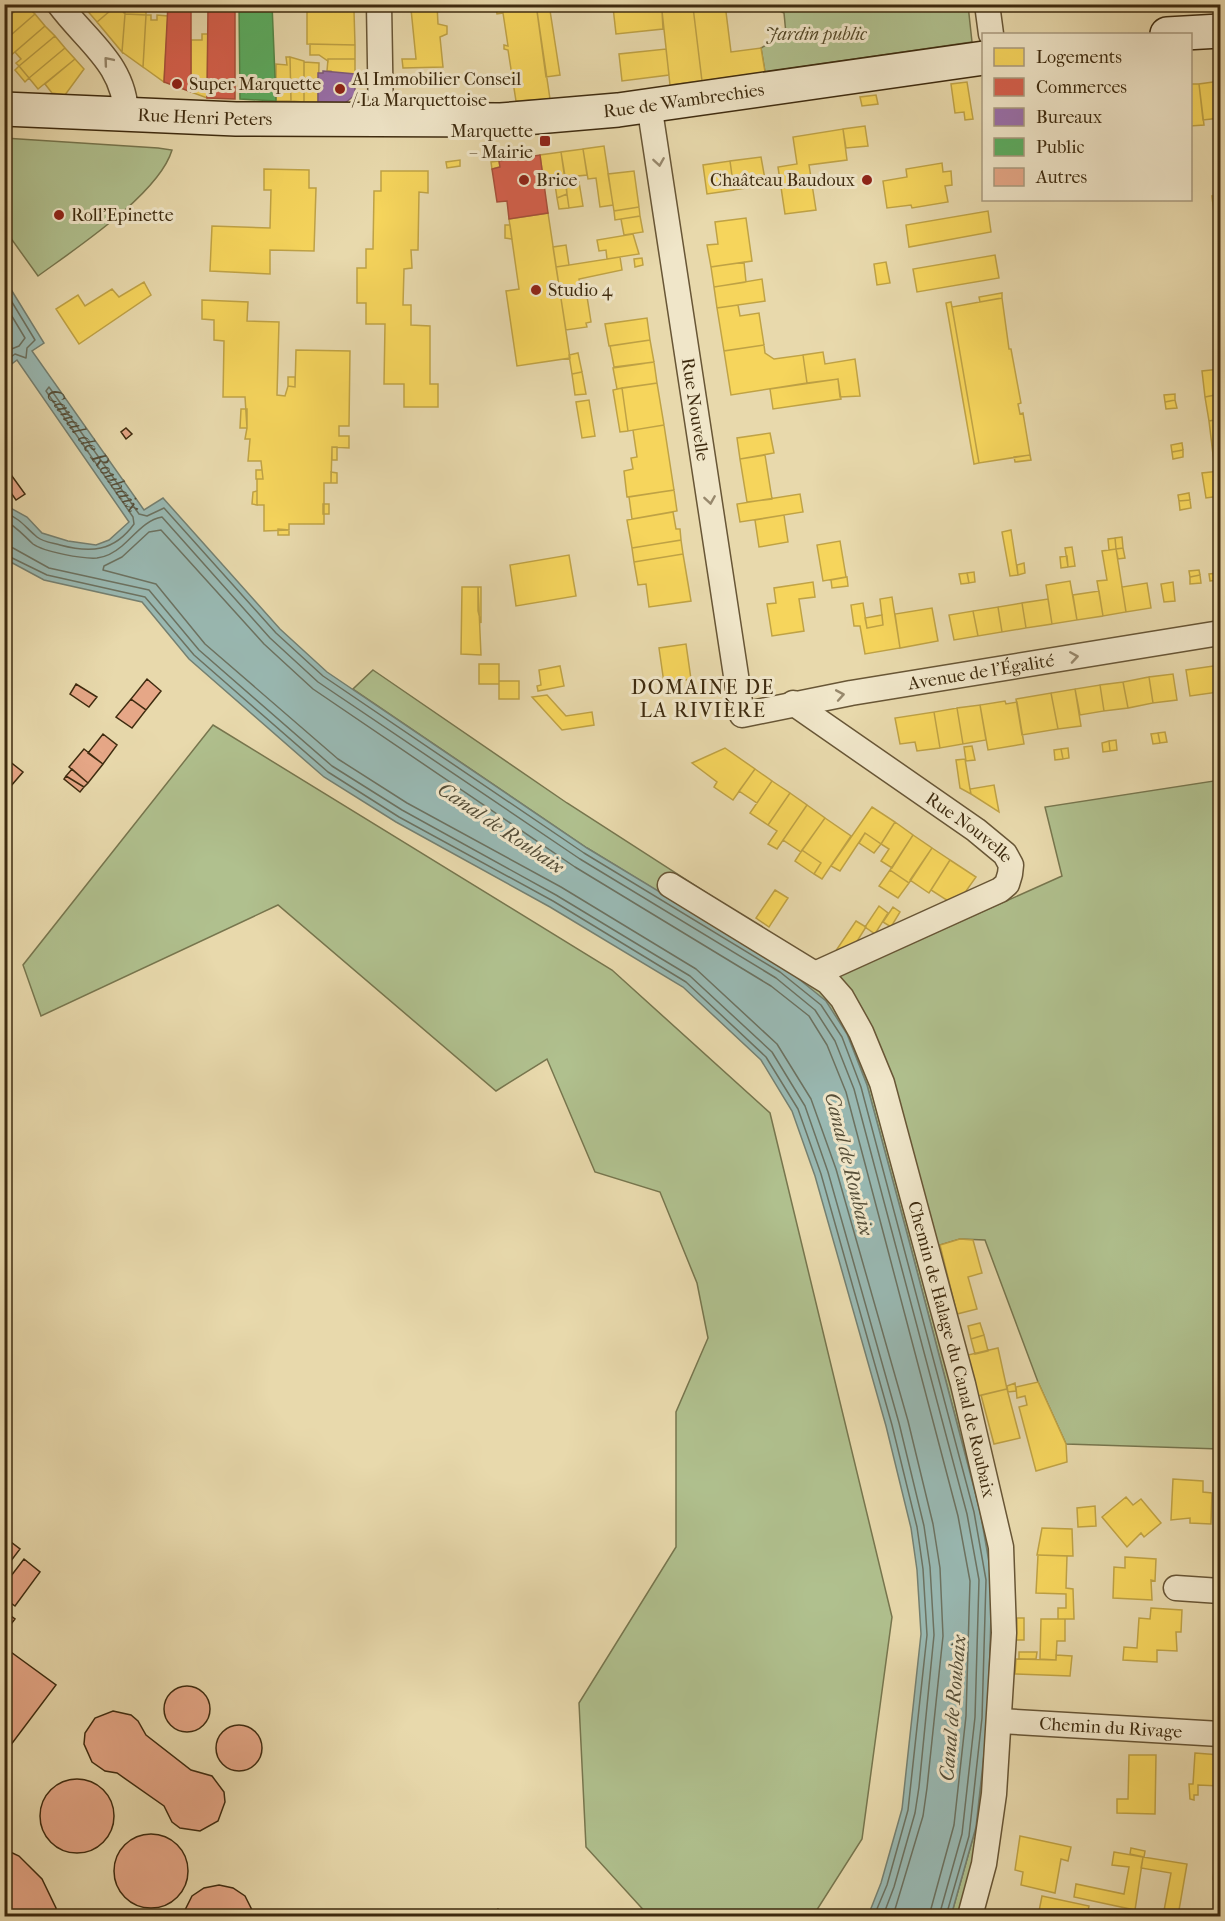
<svg xmlns="http://www.w3.org/2000/svg" width="1225" height="1921" viewBox="0 0 1225 1921" font-family="'IM FELL French Canon',serif">
<rect width="100%" height="100%" fill="#e8d9ac"/>
<filter id="stains"><feTurbulence type="fractalNoise" baseFrequency=".00333" numOctaves="4"/><feColorMatrix values="0 0 0 0 .2 0 0 0 0 .09 0 0 0 0 .02 0 0 0 .5 -.17"/></filter>
<radialGradient id="worn" r=".72"><stop offset=".6" stop-color="#630" stop-opacity="0"/><stop offset="1" stop-color="#630" stop-opacity=".3"/></radialGradient>
<path fill="#b0c08e" stroke="#77764e" stroke-width="1.5" d="M768,5H968L972,42L765,72L761,48L786,34L784,13Z
M4,138L158,148L172,150C159,194 75,249 38,276L5,230Z
M373,670L567,803L837,977L1062,876L1045,807L1220,780V1449L1066,1444L1038,1382L985,1240L960,1239L940,1245L1009,1568L978,1916H951L976,1827L988,1718L992,1579L980,1511L908,1237L867,1085L847,1034L736,939L587,848L353,689Z
M213,725L612,970L770,1113L892,1617L862,1839L813,1916H649L586,1847L579,1703L676,1547V1412L708,1338L697,1283L660,1192L595,1172L547,1059L496,1091L278,905L41,1016L23,965Z"/>
<path fill="#99b9b3" stroke="#758071" stroke-width="1.5" d="M4,278L44,343L32,351L144,510L163,498L280,629L327,672L587,848L784,967L826,1001L847,1034L867,1085L908,1237L980,1511L992,1579L988,1718L976,1827L951,1916H868L881,1883L902,1809L921,1634L917,1570L911,1528L886,1426L815,1176L792,1111L761,1060L683,987L550,907L396,822L324,777L189,659L142,602L44,580L5,559V505L27,517L42,533L68,541L96,545L109,540L129,522L17,360L5,369Z"/>
<path fill="#f6d55c" stroke="#bfa245" stroke-width="1.5" d="M4,4H24L4,20Z
M24,4L35,14L4,41V20Z
M89,4H116L117,5L97,22L85,8Z
M125,4H146V15L125,14Z
M304,4H354V11H304Z
M397,4H437L438,24L447,26V34L440,37L443,67L403,68L402,59H416L411,9L397,10Z
M502,4H536L550,99L516,101L508,50L504,49V45L508,46L503,13L497,14L496,9L502,8Z
M536,4H549L560,75L546,77Z
M632,4H670L671,9L662,11L663,29L616,34L613,7Z
M725,4L731,52L761,48L765,72L702,81L693,7Z
M117,5L125,14L122,52L97,22Z
M693,7L702,81L670,85L662,11Z
M307,11H354L355,45L307,44Z
M35,14L45,26L9,57L4,52V41Z
M125,14L146,15L143,67L122,52Z
M146,15H151V20H157V15L168,16L164,82L143,67Z
M45,26L55,36L19,66L16,63L21,59L15,52Z
M202,34H208L207,98L191,92V40H202Z
M55,36L65,48L29,78L19,66Z
M310,44L355,45V59H328V61L319,55H310Z
M65,48L75,59L38,89L29,78Z
M666,49L669,75L622,81L619,54Z
M286,57H290L291,101H276V64L287,65Z
M290,57L304,61V102L291,101Z
M75,59L84,69L65,95L52,93L45,84Z
M328,59H355V74H331V71H327Z
M304,62L319,63L318,102H304Z
M19,66L29,78L25,82L15,70Z
M1220,81V118L1203,120L1199,84Z
M967,82L973,119L965,120L964,112L955,113L951,84Z
M1190,84H1199L1204,125L1190,126Z
M876,95L878,104L862,106L860,97Z
M865,126L868,146L846,148L843,129Z
M843,129L847,160L809,165L816,210L785,214L778,167L797,164L793,137Z
M604,146L613,205L600,207L596,178L588,179L583,149Z
M583,149L587,175L578,176L583,206L569,208L561,152Z
M561,152L566,182L544,185L540,155Z
M761,157L766,185L734,190L730,161Z
M460,160V166L447,168L446,162Z
M499,161L500,167L492,169L491,162Z
M730,161L734,190L707,194L703,165Z
M942,163L943,172L951,171L952,185L945,186L948,202L912,208L911,205L887,208L883,181L907,177L906,169Z
M264,169L309,170V188H316L314,251L270,250V274L210,271L212,226L270,228L271,190H264Z
M381,171H428V193L419,192L418,250H411L412,268L404,269L403,305H411V325L430,326V384H438V407H404V384H384L385,324H366V303H357V268H366V249H373L374,191H381Z
M634,171L639,207L614,211L608,174Z
M566,182L567,194L557,198L555,184Z
M567,194L569,208L559,209L557,198Z
M1220,195V221L1215,222L1212,196Z
M639,207L640,216L615,220L614,211Z
M988,211L991,232L909,247L906,225Z
M548,213L570,358L517,366L506,291L519,289L509,219Z
M640,216L643,232L624,235L621,219Z
M746,218L752,261L711,267L707,245L718,244L715,222Z
M505,225H510L512,239L505,238Z
M633,234L639,254L607,259L606,250L599,251L597,240Z
M566,245L569,265L556,267L553,247Z
M995,255L999,278L917,292L913,269Z
M620,257L622,270L579,279L580,285L585,284L591,322L586,323L587,327L566,330L556,267Z
M642,258L643,265L635,267L634,259Z
M744,262L746,282L714,287L711,267Z
M886,262L890,283L877,285L874,264Z
M762,279L765,301L717,308L714,287Z
M144,282L151,295L79,344L56,309L78,295L85,306L112,289L119,297Z
M1002,293V298L980,302L979,297Z
M1002,298L1009,349H1011L1021,403L1018,404L1020,414L1023,413L1030,455L979,463L952,307Z
M202,300L248,302L247,321L279,322L277,395L285,396L288,386L295,387L296,350L350,351L349,426H339V436H349V448L332,447L331,483H324V524H289V530L264,531V505H257V479H263L261,461H248L250,439H245L247,428L245,397H223L224,341L214,340V320L202,319Z
M951,302L952,307L979,463L974,464L946,303Z
M738,305L740,316L759,313L764,345L724,351L717,308Z
M647,318L650,340L609,346L605,324Z
M650,340L654,362L614,367L610,346Z
M764,345L765,353L774,359L803,355L807,383L731,395L724,351Z
M823,352L825,364L855,359L860,396L840,397L838,379L807,383L803,355Z
M578,353L582,372L572,374L569,355Z
M654,362L657,383L617,389L613,368Z
M1220,369V394L1205,397L1202,371Z
M582,372L586,394L575,395L572,374Z
M288,377H295V387L288,386Z
M838,379L841,399L773,409L770,389Z
M657,383L664,425L628,431L622,388Z
M622,388L628,431L620,432L613,390Z
M1175,394V400L1165,402L1164,395Z
M1220,394V419L1209,421L1205,397Z
M589,400L595,436L582,438L576,402Z
M1175,400L1177,408L1166,409L1165,402Z
M241,409H247V428H240Z
M1220,419V445L1212,446L1209,421Z
M664,425L674,490L627,497L624,471L633,469L631,458L637,457L633,430Z
M770,433L774,453L740,459L737,438Z
M1182,443L1183,450L1172,452L1171,445Z
M1220,445V471L1215,472L1212,446Z
M332,447H337V460H332Z
M1183,450V457L1173,459L1172,452Z
M765,455L772,499L747,502L740,459Z
M1030,455L1031,460L1015,462L1014,457Z
M256,470H262L263,479H256Z
M1220,471V496L1206,498L1202,473Z
M331,472L337,473V483H331Z
M674,490L677,511L632,519L629,497Z
M257,491V505L252,504L253,492Z
M1189,493L1190,500L1179,501L1178,495Z
M800,494L803,512L740,522L737,504Z
M1190,500L1191,508L1180,510L1179,501Z
M323,504H329V514H323Z
M673,512L676,529H680L681,540L632,548L627,520Z
M784,515L788,542L759,547L755,520Z
M278,529L289,530V535H278Z
M1011,530L1018,575L1010,576L1002,532Z
M1122,537L1123,548L1116,549L1115,538Z
M1115,538L1116,549L1109,550L1108,539Z
M681,540L683,554L634,562L632,548Z
M840,541L846,577L823,581L817,545Z
M1072,547L1075,566L1068,567L1065,548Z
M1123,548L1125,558L1118,559L1116,549Z
M1116,549L1126,612L1103,616L1097,581L1107,580L1102,551Z
M683,554L691,601L649,607L646,584L638,585L634,562Z
M569,555L576,596L516,606L510,565Z
M1067,556L1068,567L1061,568L1060,557Z
M1024,563L1025,573L1018,575L1017,565Z
M1199,570L1200,575L1190,577L1189,571Z
M974,572L975,582L969,583L967,573Z
M967,573L969,583L961,584L959,574Z
M1218,573L1219,580L1210,581L1209,574Z
M1200,575L1201,583L1190,584V577Z
M847,577L848,586L832,588L831,580Z
M1070,581L1077,620L1052,624L1046,585Z
M813,582L815,597L799,599L804,631L772,636L767,604L776,603L774,588Z
M1173,582L1175,601L1164,602L1161,584Z
M1147,583L1151,608L1126,612L1122,587Z
M462,587H478L481,655L461,654Z
M478,587H481V623L478,611Z
M1099,591L1103,616L1077,620L1073,595Z
M892,597L900,648L865,654L860,626H854L851,605L863,603L867,628L883,625L880,599Z
M1048,599L1052,624L1026,628L1022,603Z
M1022,603L1026,628L1002,632L998,607Z
M998,607L1002,632L978,636L973,611Z
M932,608L938,641L900,648L895,614Z
M973,611L978,636L954,640L949,615Z
M882,615L883,625L867,628L865,618Z
M686,644L691,679L664,683L659,648Z
M479,664H499V684H479Z
M1220,665V732H1219L1216,712L1220,709L1218,692L1190,696L1186,670Z
M560,666L564,686L538,691L537,686L541,685L539,670Z
M1173,674L1177,700L1153,703L1149,677Z
M1149,677L1153,703L1128,708L1123,682Z
M499,681H519V699H499Z
M1123,682L1128,708L1104,711L1100,685Z
M1100,685L1104,711L1080,715L1075,689Z
M1075,689L1081,726L1058,729L1051,693Z
M1051,693L1058,729L1022,735L1016,699Z
M547,695L566,716L592,712L594,725L562,730L532,697Z
M1005,701L1006,704L1017,702L1024,744L988,750L980,705Z
M980,705L986,740L963,744L957,708Z
M957,708L963,744L940,748L934,712Z
M934,712L940,748L917,751L915,742L900,744L895,718Z
M1165,732L1167,742L1160,743L1158,733Z
M1158,733L1160,743L1153,744L1151,734Z
M1116,740L1117,750L1110,751L1109,741Z
M1109,741L1110,751L1103,752L1102,743Z
M972,746L975,760L966,761L964,747Z
M725,748L755,769L733,800L714,787L717,782L692,763Z
M1068,748L1069,758L1063,759L1061,749Z
M1061,749L1063,759L1055,760L1054,750Z
M965,759L970,789L971,794L960,788L956,760Z
M755,769L772,781L757,803L739,791Z
M772,781L790,793L768,825L750,813Z
M994,785L999,812L971,794L970,789Z
M790,793L807,805L777,849L768,844L777,831L768,825Z
M807,805L825,818L801,852L783,840Z
M872,807L895,822L881,844L865,833L840,871L831,866Z
M825,818L851,836L822,879L814,874L821,863L802,850Z
M895,822L913,835L892,868L881,861L889,849L881,844Z
M865,833L881,844L874,853L859,843Z
M913,835L932,848L909,883L890,870Z
M932,848L950,860L929,893L910,880Z
M802,850L821,863L814,874L795,861Z
M950,860L976,877L964,894L948,901L931,890Z
M890,870L909,883L898,898L879,886Z
M775,890L788,898L769,927L756,918Z
M879,906L888,913L875,934L865,927Z
M893,907L900,912L891,927L883,922Z
M856,921L866,927L856,943L835,952Z
M960,1239L973,1240L982,1273L968,1277L977,1309L957,1314L940,1245Z
M980,1323L984,1335L971,1339L968,1326Z
M984,1335L988,1351L975,1354L971,1339Z
M998,1348L1007,1389L978,1396L968,1355Z
M1038,1382L1066,1444L1067,1462L1036,1471L1019,1407L1027,1405L1025,1396L1017,1398L1016,1387Z
M1015,1383L1016,1391L1008,1392L1007,1386Z
M1007,1389L1020,1438L994,1444L981,1395Z
M1173,1479L1203,1481V1492L1212,1493L1211,1524L1190,1523V1518L1171,1520Z
M1126,1497L1133,1505L1141,1499L1161,1523L1144,1537L1141,1533L1127,1547L1102,1517Z
M1095,1506L1096,1526L1078,1527L1077,1508Z
M1042,1528L1072,1529L1073,1556L1037,1555Z
M1038,1555L1067,1556L1066,1588L1073,1589L1074,1619H1058V1608H1066V1594L1036,1593Z
M1125,1557L1156,1559L1155,1581L1151,1580L1152,1600L1113,1598L1114,1567L1125,1568Z
M1151,1608L1182,1610L1181,1632H1176L1177,1651L1157,1650V1662L1123,1660L1124,1647L1137,1648L1139,1618L1150,1619Z
M1017,1618H1024V1640H1016Z
M1041,1619H1065V1641H1057L1056,1660L1040,1659Z
M1019,1652H1037L1036,1659H1019Z
M1056,1655L1072,1656L1070,1676L1015,1674L1016,1659L1056,1660Z
M1195,1753L1220,1755V1786L1198,1785V1795H1194V1800L1190,1799L1189,1784H1193Z
M1129,1755H1156L1155,1814L1117,1813V1799H1128Z
M1020,1836L1071,1847L1068,1861L1061,1859L1055,1893L1021,1885L1023,1872L1015,1870Z
M1131,1848L1145,1851L1144,1857L1130,1854Z
M1114,1852L1143,1857L1135,1910L1074,1897L1076,1884L1124,1894L1129,1867L1112,1865Z
M1143,1857L1187,1864L1178,1916H1163L1171,1873L1141,1868Z
M1214,1868L1220,1869V1880L1213,1879Z
M1042,1896L1089,1906L1087,1916H1038Z"/>
<path fill="#d6604d" stroke="#a8503a" stroke-width="1.5" d="M168,4L191,5V92L164,82Z
M208,6L235,7V99L207,98Z
M540,155L548,213L509,219L507,201L497,202L492,169L500,167L499,161Z"/>
<path fill="#9970ab" stroke="#7e5b7c" stroke-width="1.5" d="M323,71L355,74V95L345,103L318,102V73H323Z"/>
<path fill="#5aae61" stroke="#528748" stroke-width="1.5" d="M239,4H272L276,101L240,99Z"/>
<g fill="none" stroke-linecap="round" stroke-linejoin="round">
<g stroke="#6c7261" stroke-width="1.5">
<path d="M4,289L35,340L27,348L26,358L15,354L4,362"/>
<path d="M4,303L25,338L19,346L4,352"/>
<path id="s1" d="M4,512C22,520 24,526 37,537C43,542 53,543 60,545C90,553 114,552 134,524L133,517L46,391L49,387L139,514L147,516L164,508L276,633L323,676L584,853L780,972L821,1005L842,1037L861,1087L974,1512L986,1580L982,1718L969,1836L946,1916"/>
<path d="M4,520C17,527 23,535 33,544C44,552 83,559 97,558C106,557 115,552 122,546C135,535 145,520 162,517L270,638L318,682L580,859L776,978L815,1010L835,1041L854,1089L967,1514L979,1580L975,1717L962,1834L939,1916"/>
<path d="M4,546L13,548L49,568L149,590L199,650L332,766L402,810L556,895L690,976L772,1052L805,1106L828,1172L899,1423L924,1526L930,1567L934,1635L919,1787L915,1813L894,1887L883,1916"/>
<path d="M4,554L47,575L145,597L194,655L328,772L399,817L553,901L686,982L766,1057L798,1109L821,1174L892,1425L917,1527L923,1569L927,1635L908,1810L887,1885L874,1916"/>
<path d="M893,1916L923,1816L927,1788L943,1636L940,1568L933,1524L908,1421L836,1169L811,1099L777,1044L696,969L561,887L407,803L338,759L205,644L156,584L103,570L104,566L122,557L149,532L161,530L264,644L313,689L575,867L771,986L809,1016L827,1045L846,1092L886,1243L958,1516L970,1581L966,1716L954,1825L929,1916"/>
</g>
</g>
<path fill="#e6a787" stroke="#3e2b0f" stroke-width="1.5" d="M126,428L132,434L126,439L121,432Z
M4,465L25,494L16,500L4,483Z
M147,679L161,691L146,710L131,699Z
M76,684L97,697L89,707L70,694Z
M131,699L146,710L132,728L116,717Z
M103,734L117,745L103,764L88,753Z
M84,749L103,764L88,783L69,767Z
M4,757L23,772L4,794Z
M72,769L88,783L84,787L66,776Z
M66,776L84,787L80,792L64,779Z
M7,1539L20,1549L4,1570V1542Z
M24,1559L40,1572L15,1606L4,1598V1585Z
M4,1611L15,1619L4,1633Z
M4,1647L56,1685L4,1754Z
M164 1709a23 23 0 1 1 46 0a23 23 0 1 1-46 0Z
M113,1711L131,1715L138,1721L146,1735L191,1770L212,1776L224,1792L225,1802L218,1821L200,1831L180,1828L172,1822L164,1806L117,1773L105,1771L92,1762L84,1744L85,1733L95,1718Z
M216 1748a23 23 0 1 1 46 0a23 23 0 1 1-46 0Z
M40 1816a37 37 0 1 1 74 0a37 37 0 1 1-74 0Z
M114 1871a37 37 0 1 1 74 0a37 37 0 1 1-74 0Z
M4,1849L19,1856L42,1879L56,1908L57,1916H4Z
M219,1885L233,1888L245,1896L255,1916H182L192,1896L204,1888Z
M498,1909L508,1916H492Z"/>
<g fill="none" stroke-linecap="round" stroke-linejoin="round">
<g stroke="#685636" stroke-width="27">
<g id="street">
<path d="M59,4C87,42 125,64 126,115"/>
<path d="M379,4L381,121"/>
<path d="M987,4L991,34"/>
<path id="s2" d="M649,104L742,715L851,693L1220,633"/>
<path id="s3" d="M793,703L976,830L1005,854L1011,865L1010,874L1007,884L1000,890L817,973"/>
<path id="s4" d="M670,885L828,982L842,998L861,1032L882,1083L963,1384L1001,1547L1004,1633L994,1794L984,1864L970,1916"/>
<path d="M1176,1588L1220,1591"/>
<path id="s5" d="M1000,1721L1220,1734"/>
</g>
</g>
<g stroke="#3e2b0f" stroke-width="36">
<g id="secondary">
<path d="M1167,34L1220,31"/>
<path id="s6" d="M4,109L236,119L501,120L618,110L984,58"/>
</g>
</g>
<use href="#street" stroke="#f0e6c9" stroke-width="24"/>
<use href="#secondary" stroke="#f0e6c9" stroke-width="33"/>
</g>
<defs><path id="oneway-chevron" d="M-2-3.5L2.5 0L-2 3.5" fill="none" stroke-width="1.6" stroke-linecap="round" stroke-linejoin="round" transform="scale(1.5)"/></defs>
<g stroke="#97886c">
<use href="#oneway-chevron" transform="translate(108 61) rotate(-130)"/>
<use href="#oneway-chevron" transform="translate(659 162) rotate(81)"/>
<use href="#oneway-chevron" transform="translate(710 500) rotate(81)"/>
<use href="#oneway-chevron" transform="translate(1074 657) rotate(-9)"/>
<use href="#oneway-chevron" transform="translate(840 695) rotate(-10)"/>
</g>
<g fill="#8f2418" stroke="#f0e6c9" stroke-width="2">
<circle cx="177" cy="84" r="6"/>
<circle cx="340" cy="89" r="6"/>
<rect x="539" y="135" width="12" height="12" rx="3"/>
<circle cx="524" cy="180" r="6"/>
<circle cx="867" cy="180" r="6"/>
<circle cx="59" cy="215" r="6"/>
<circle cx="536" cy="290" r="6"/>
</g>
<g text-anchor="middle" dominant-baseline="central" stroke-width="6" stroke-linejoin="round" paint-order="stroke">
<g font-size="18" font-style="italic" fill="#554928" stroke="#f0e6c9">
<text x="816" y="34">Jardin public</text>
</g>
<g font-size="18" fill="#3e2b0f" stroke="#f0e6c9" text-anchor="start">
<text x="352" y="79">Al Immobilier Conseil<tspan x="352" dy="21">/ La Marquettoise</tspan></text>
<text x="189" y="84">Super Marquette</text>
<text x="533" y="131" text-anchor="end">Marquette<tspan x="533" dy="21">– Mairie</tspan></text>
<text x="536" y="180">Brice</text>
<text x="855" y="180" text-anchor="end">Chaâteau Baudoux</text>
<text x="71" y="215">Roll'Epinette</text>
<text x="548" y="290">Studio 4</text>
</g>
<g font-size="18" fill="#3e2b0f" stroke="#f0e6c9">
<text stroke="none"><textPath href="#s6" startOffset="681">Rue de Wambrechies</textPath></text>
<text stroke="none"><textPath href="#s6" startOffset="201">Rue Henri Peters</textPath></text>
<text stroke="none"><textPath href="#s2" startOffset="309">Rue Nouvelle</textPath></text>
<text stroke="none"><textPath href="#s2" startOffset="861">Avenue de l'Égalité</textPath></text>
<text stroke="none"><textPath href="#s3" startOffset="216">Rue Nouvelle</textPath></text>
<text stroke="none"><textPath href="#s4" startOffset="576">Chemin de Halage du Canal de Roubaix</textPath></text>
<text stroke="none"><textPath href="#s5" startOffset="111">Chemin du Rivage</textPath></text>
</g>
<g font-size="20" font-style="italic" fill="#554e38" stroke="#f0e6c9">
<text stroke="none"><textPath href="#s1" startOffset="392">Canal de Roubaix</textPath></text>
<text transform="translate(501 828) rotate(34)">Canal de Roubaix</text>
<text transform="translate(849 1164) rotate(76)">Canal de Roubaix</text>
<text transform="translate(953 1708) rotate(-85)">Canal de Roubaix</text>
</g>
<g font-size="20" letter-spacing="1.5" fill="#3e2b0f" stroke="#f0e6c9">
<text x="703" y="687">DOMAINE DE<tspan x="703" dy="23">LA RIVIÈRE</tspan></text>
</g>
</g>
<rect width="1225" height="1921" fill="none" stroke="#e8d9ac" stroke-width="24"/>
<rect x="6" y="6" width="1213" height="1909" fill="none" stroke="#3e2b0f" stroke-width="3"/>
<rect x="12" y="12" width="1201" height="1897" fill="none" stroke="#3e2b0f" stroke-width="1.5"/>
<rect x="982" y="33" width="210" height="168" fill="#f0e6c9" stroke="#a99b7f" stroke-width="1.5"/>
<rect x="994" y="48" width="30" height="18" fill="#f6d55c" stroke="#a99b7f" stroke-width="1.5"/>
<text x="1036" y="63" font-size="18" fill="#3e2b0f">Logements</text>
<rect x="994" y="78" width="30" height="18" fill="#d6604d" stroke="#a99b7f" stroke-width="1.5"/>
<text x="1036" y="93" font-size="18" fill="#3e2b0f">Commerces</text>
<rect x="994" y="108" width="30" height="18" fill="#9970ab" stroke="#a99b7f" stroke-width="1.5"/>
<text x="1036" y="123" font-size="18" fill="#3e2b0f">Bureaux</text>
<rect x="994" y="138" width="30" height="18" fill="#5aae61" stroke="#a99b7f" stroke-width="1.5"/>
<text x="1036" y="153" font-size="18" fill="#3e2b0f">Public</text>
<rect x="994" y="168" width="30" height="18" fill="#e6a787" stroke="#a99b7f" stroke-width="1.5"/>
<text x="1036" y="183" font-size="18" fill="#3e2b0f">Autres</text>
<rect width="100%" height="100%" filter="url(#stains)"/>
<rect width="100%" height="100%" fill="url(#worn)"/>
</svg>
